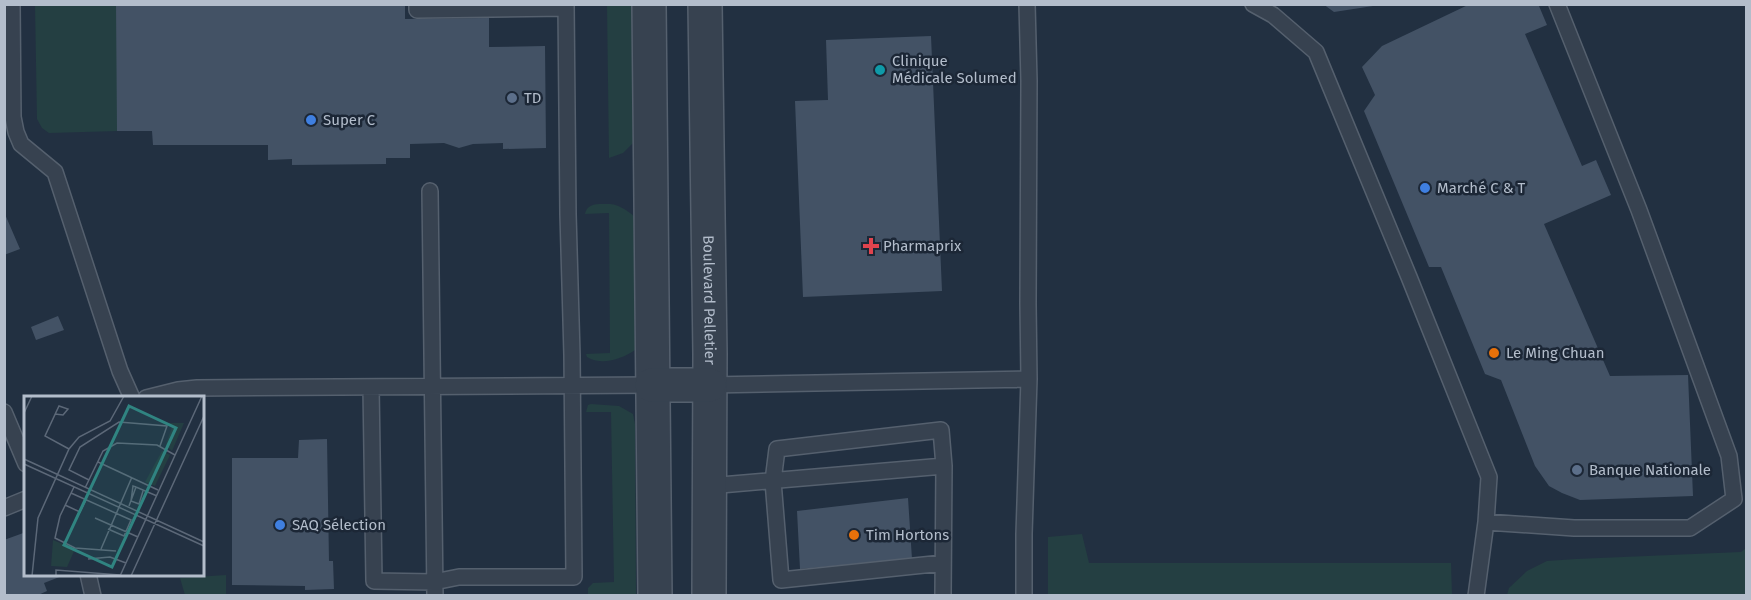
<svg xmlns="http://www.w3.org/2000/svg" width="1751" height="600" viewBox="0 0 1751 600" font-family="'Fira Sans',sans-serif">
<rect width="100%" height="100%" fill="#223041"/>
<path fill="#243f42" d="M35,5H117L118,131L49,133L42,128L37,119Z
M607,5H632L633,143L623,153L609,158Z
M610,204C620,205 626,210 634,216L635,350C622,359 602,366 587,357L586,354L610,353L609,213L585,214C587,202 600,204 610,204Z
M591,404L619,406L633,414L635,424L636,595H588V588L593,583L614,582L611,412H586L588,405Z
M1082,534L1089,563H1451L1452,595H1048V537Z
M1746,548V595H1507L1509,588L1527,571L1547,561L1576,559L1741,552Z
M226,575V595H185L180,578Z"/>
<path fill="#435265" d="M116,4H405V19L489,18V47L545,46L546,148L503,149V143L473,144L459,148L444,143L410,144V158H386V164L292,165V159L268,160V145H153L152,131H117Z
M1323,4H1373V6L1334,12Z
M1470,4L1539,6L1547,25L1525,34L1582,166L1596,160L1611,195L1544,224L1610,376L1688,375L1693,496L1580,500L1562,493L1549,486L1535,466L1501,380L1485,374L1441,267H1429L1364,111L1375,95L1362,67L1382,46Z
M931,36L942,291L803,297L795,101L828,100L826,40Z
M4,212L20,249L4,255Z
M58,316L64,330L36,340L31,327Z
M327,439L329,561H333L334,589L305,590V586L232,585V458H298L299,440Z
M908,498L912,559L800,569L797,511Z
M26,532V574H61L62,576L44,583L47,591L36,596H4V540Z"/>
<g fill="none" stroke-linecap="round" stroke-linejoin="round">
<g stroke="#55606e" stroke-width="18">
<path id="service" d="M12,4L13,117L16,132L21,144L55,172L120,371L132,398
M417,4V10L566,8
M1253,4L1273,15L1316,52L1409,277L1489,477L1486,522L1476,596
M430,191L435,596
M709,385L1029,379
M371,387L374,581L434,582L459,577H574L572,355L568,214L566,4
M146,398L178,390L197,388L652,385
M4,412L26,464
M709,486L944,466L943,596
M4,508L26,499
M1486,522L1574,528H1690L1734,499L1729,456L1639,210L1557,4
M943,563L781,580L773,481L777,449L941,430L944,466
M88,574L93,596
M1024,596V534L1029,379L1028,304L1029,81L1027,4"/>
</g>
<g stroke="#55606e" stroke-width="36">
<g id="tertiary">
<path d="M649,4L655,596"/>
<path id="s1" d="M705,4L710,354L709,596"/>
<path d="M652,385H709"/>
</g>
</g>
<use href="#service" stroke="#374250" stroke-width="15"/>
<use href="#tertiary" stroke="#374250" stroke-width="33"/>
</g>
<circle fill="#0f9aa8" stroke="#1c2736" stroke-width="2" cx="880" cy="70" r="6"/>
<g fill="#5c6f8a" stroke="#1c2736" stroke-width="2">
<circle cx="512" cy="98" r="6"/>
<circle cx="1577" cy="470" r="6"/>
</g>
<g fill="#3f7fe0" stroke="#1c2736" stroke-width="2">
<circle cx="311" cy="120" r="6"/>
<circle cx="1425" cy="188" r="6"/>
<circle cx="280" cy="525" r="6"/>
</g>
<path fill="#e0444e" stroke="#1c2736" stroke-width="2" d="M868 237h6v6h6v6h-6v6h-6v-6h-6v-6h6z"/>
<g fill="#e8710a" stroke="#1c2736" stroke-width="2">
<circle cx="1494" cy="353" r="6"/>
<circle cx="854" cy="535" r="6"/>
</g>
<g text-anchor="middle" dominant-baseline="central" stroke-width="5" stroke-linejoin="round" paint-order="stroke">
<g font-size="15" fill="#b3bdcb" stroke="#1c2736" text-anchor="start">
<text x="892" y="61">Clinique<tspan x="892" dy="17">Médicale Solumed</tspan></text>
<text x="524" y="98">TD</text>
<text x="323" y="120">Super C</text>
<text x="1437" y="188">Marché C &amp; T</text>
<text x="883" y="246">Pharmaprix</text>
<text x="1506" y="353">Le Ming Chuan</text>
<text x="1589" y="470">Banque Nationale</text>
<text x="292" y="525">SAQ Sélection</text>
<text x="866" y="535">Tim Hortons</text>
</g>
<g font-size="15" fill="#b3bdcb" stroke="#1c2736">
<text stroke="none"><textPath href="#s1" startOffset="296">Boulevard Pelletier</textPath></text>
</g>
</g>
<g transform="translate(24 396)">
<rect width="180" height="180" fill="#223041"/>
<path d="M144,27H160L148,55L142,49L148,31ZM138,55L146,59L131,90L121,86ZM29,144L51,153L43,171L27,170Z" fill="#243f42"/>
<path fill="none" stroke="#5c6878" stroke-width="1.5" d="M0,17L8,0M31,18L39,19L44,13L35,10L21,40L45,53M0,63L180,146M74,66L134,94M0,68L180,150M65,84L45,74L56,51L95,26L143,30L136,50M50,91L36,120L31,142L51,152L92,155M112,91L109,90L107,105L115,108L119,95M61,92L79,55L93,47L133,49L151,59M47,97L107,124L100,140L84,133M41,109L56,116L62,104M105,110L112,91L133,100M71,122L114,141M77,153L108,81M64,163L86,161L102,167M8,180L14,122L45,53L55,41L86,25L100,0M32,180V174L96,179M96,180L178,0M107,180L180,20"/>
<path fill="#308481" fill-opacity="0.15" stroke="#308481" stroke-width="3" d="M105,10L152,32L88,171L40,149Z"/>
<rect width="180" height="180" fill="none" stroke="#b3bdcb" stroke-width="3"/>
</g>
<rect width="1751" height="600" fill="none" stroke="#b3bdcb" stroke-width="12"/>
</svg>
